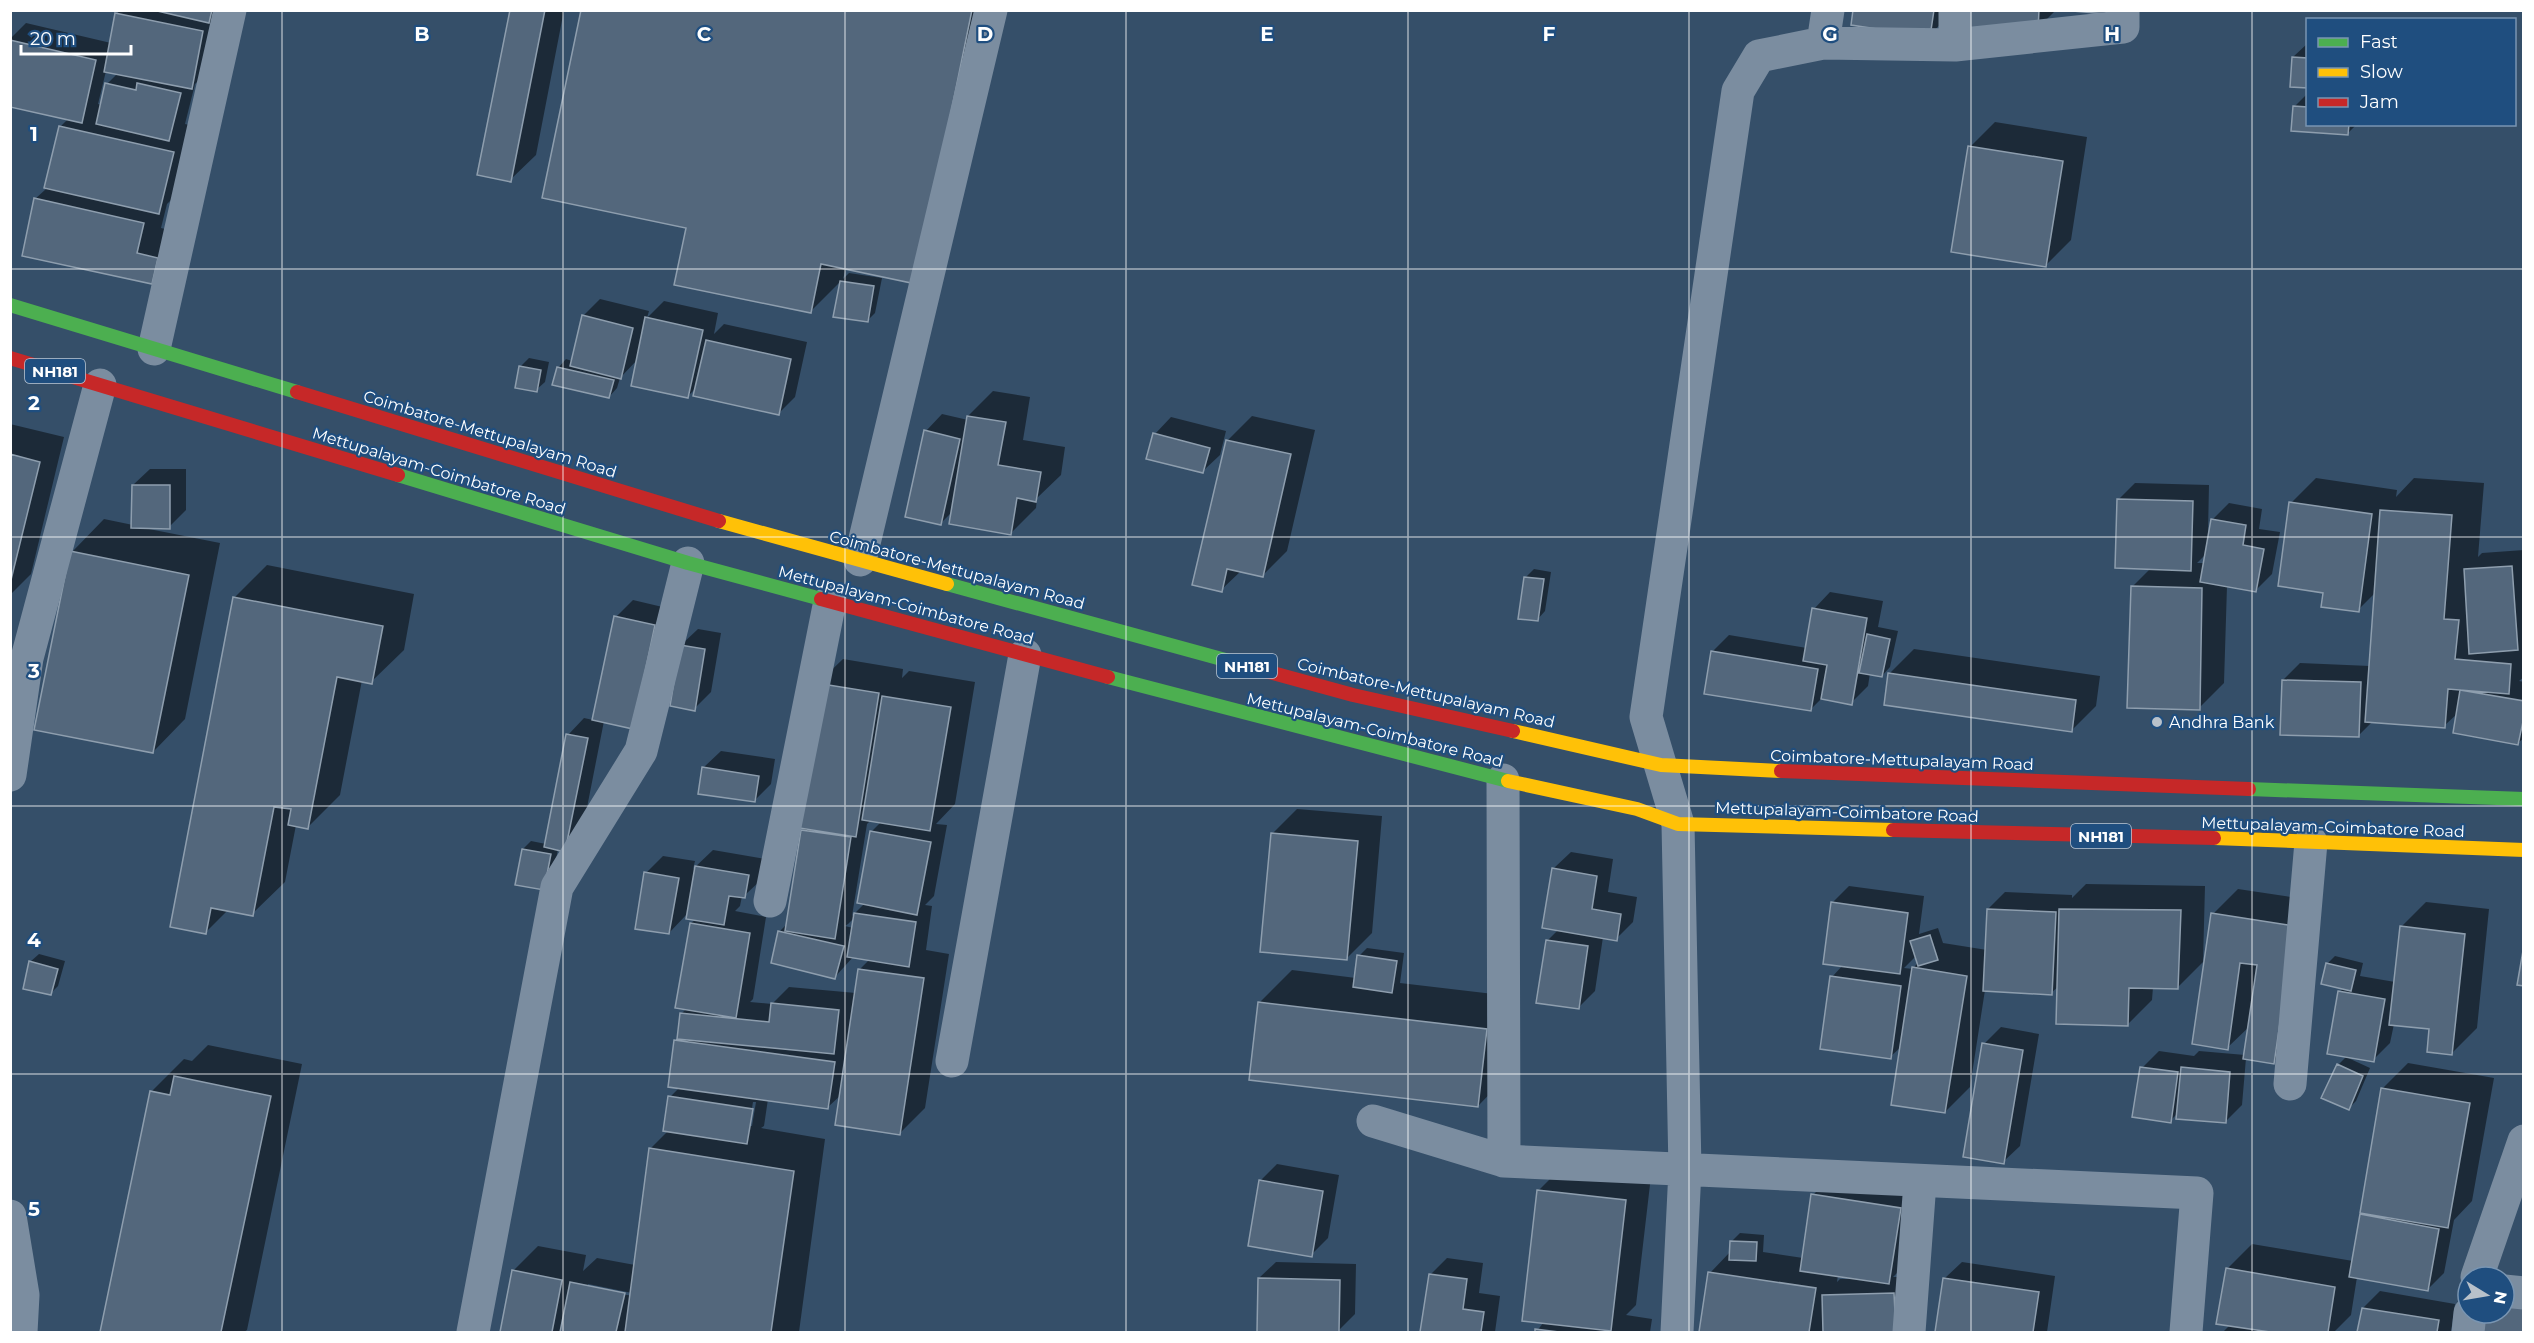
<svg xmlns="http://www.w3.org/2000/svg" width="2534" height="1343" viewBox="0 0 2534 1343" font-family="Montserrat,sans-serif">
<rect width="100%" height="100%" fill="#354f69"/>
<path fill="#0007" fill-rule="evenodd" d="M120,10H220L208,71L195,84L185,124L198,127L184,187L167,204L161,228L182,233L152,282L35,199L46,189L60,127L68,119L10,106V39L26,23L111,43L117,14ZM106,71L118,73L107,84L102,105L98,104Z
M511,10H564L536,155L510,180Z
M582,10H997L846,268L843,279L849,273L882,278L875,313L867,321L835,316L841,281L811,311L688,227Z
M1854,10H1954L1929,36Z
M1970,10H2056L2037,29Z
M2308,43V86L2293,57Z
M2308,93V124H2357L2347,134L2293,130L2294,107Z
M1995,122L2087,137L2071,240L2046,265L1970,147Z
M600,299L649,311L647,318L664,301L718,313L714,334L724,324L807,342L795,397L778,414L697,387L687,397L638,359L620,378L617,388L609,397L558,368L566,359L572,361L583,316Z
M529,358L549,362L545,382L536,390L521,366Z
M993,391L1030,397L1023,440L1065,447L1061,475L1037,498L1036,508L1011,533L953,511L941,523L926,431L942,414L968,420V416Z
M1252,416L1315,430L1287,551L1262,576L1241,571L1221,590L1227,441Z
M1171,417L1226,431L1220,455L1203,471L1155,434Z
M10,424L64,437L31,574L10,595Z
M150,469H186V510L169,527L149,529L220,543L185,719L153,752L72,552L104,519L133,525V485Z
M2316,478L2397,490L2396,497L2414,478L2484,483L2478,557L2482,553L2524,550V677L2519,681L2524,682V738L2518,743L2458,713L2444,726L2373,721L2358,736L2283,680L2300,663L2370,666L2375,593L2358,610L2325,591L2291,503Z
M2135,483L2209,485L2208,533H2210L2212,520L2229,503L2262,509L2259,529L2280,532L2272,574L2255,591L2227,586L2224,683L2199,708L2132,587L2151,568L2118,500ZM2206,554L2204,563H2197Z
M267,565L414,594L404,650L371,682L362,680L340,795L308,827L296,825L285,882L252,914L228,910L205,933L235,597Z
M1534,569L1551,572L1545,611L1537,620L1526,577Z
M1830,592L1883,601L1878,627L1898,631L1890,667L1882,676L1870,673L1868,686L1851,703L1822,698L1810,710L1712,652L1729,635L1807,648L1814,609Z
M633,600L671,609L604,721L582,833L558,849L552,880L523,849L531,841L546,844L568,735L584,718L593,720L616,617Z
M698,629L721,633L711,692L694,709L681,645Z
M1914,649L2100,676L2096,706L2071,731L1889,674Z
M843,659L903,669L902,678L909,671L975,682L955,804L936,824L947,825L934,896L925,905L932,906L926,950L949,954L925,1108L900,1133L841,1095L828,1107L768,1099L764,1126L761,1128L825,1139L799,1332H501L513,1271L538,1246L586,1255L583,1271L597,1258L635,1265L650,1149L669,1130L670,1097L680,1087L676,1040L679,1037L681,1014L687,1008L691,923L696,919L688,913L669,933L646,873L663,856L695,861L693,869L713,850L765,859L761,880L744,896H742L740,906L735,911L766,917L753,999L750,1002L772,1004L789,987L856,993L860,969L870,959L853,957L835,977L773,962L780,931L788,923L802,831L806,827L817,684ZM871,820L881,822L871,832L865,903L852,916L867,824ZM855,917L853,928L845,926L848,924ZM753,1102H756L752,1126H749ZM588,1284L632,1293V1296L588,1287Z
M721,751L775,759L771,784L754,801L704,767Z
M1297,809L1382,816L1372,933L1347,958L1272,834Z
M1571,852L1613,859L1608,892L1637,897L1633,922L1616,939L1603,937L1595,991L1578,1008L1547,941L1559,929L1554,868Z
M2086,884L2205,886L2203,962L2178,987H2153L2152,1000L2127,1025L2059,986L2051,993L1985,990L1970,1087L1945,1112L1901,1047L1890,1057L1832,977L1843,965L1832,903L1849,886L1924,896L1919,934L1938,928L1943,943L1987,950L1988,909L2005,892L2072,895V898ZM1916,956L1918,962L1913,969L1904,968Z
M2238,889L2318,901L2298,1037L2273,1062L2246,1058L2242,1105L2225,1122L2178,1113L2170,1121L2142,1068L2159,1051L2194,1056L2199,1051L2245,1055L2250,1026L2227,1048L2213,914Z
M2426,902L2489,909L2477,1028L2452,1053L2431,1028L2394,1024L2390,1043L2373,1060L2339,992L2344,988L2327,964L2335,956L2363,963L2360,976L2395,982L2401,927Z
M1367,948L1404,953L1400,983L1519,997L1510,1073L1478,1106L1259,1003L1292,970L1356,978L1359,956Z
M39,954L65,961L58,986L50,994L30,962Z
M2001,1027L2039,1034L2020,1146L2003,1162L1984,1044Z
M208,1045L302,1064L247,1330L244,1332H102L151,1092L184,1059L192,1061Z
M2346,1057L2370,1068L2356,1101L2348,1109L2338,1065Z
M2408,1063L2494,1078L2472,1201L2454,1220L2444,1273L2427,1290L2357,1277L2351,1315L2334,1332H2223L2231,1324L2227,1269L2252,1244L2353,1261L2362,1215L2364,1212L2383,1088Z
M1277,1164L1339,1175L1328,1238L1311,1255L1260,1181Z
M1563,1166L1651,1176L1636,1305L1626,1315L1652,1319L1650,1332H1536L1544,1322L1538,1191Z
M1838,1170L1925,1183L1913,1257L1893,1277H1911L1913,1332H1701L1710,1273L1731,1251L1732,1241L1740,1233L1764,1235L1763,1252L1803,1258L1813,1195ZM1838,1275L1851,1277V1279H1840L1837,1282Z
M1447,1258L1483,1263L1479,1293L1500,1296L1495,1332H1422L1430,1275Z
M1276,1262L1356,1264L1355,1314L1338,1331L1258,1332L1259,1278Z
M1962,1262L2055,1276L2047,1332H2050H1937L1945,1278Z
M2524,1286V1332H2479L2504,1313Z
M2380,1291L2455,1304L2451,1332H2359L2363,1308Z"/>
<path fill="#53677c" stroke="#8e9eae" stroke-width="1.5" d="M153,10H212L209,23Z
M510,10H545L511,182L477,175Z
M581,10H972L916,284L821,264L811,313L674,285L686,228L542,198Z
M1853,10H1934L1930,37L1851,25Z
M1969,10H2039L2038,30L1968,28Z
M2061,10H2107L2106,14Z
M115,13L203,31L192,89L104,72Z
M10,40L96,60L82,123L10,107Z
M2292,57L2308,58V88L2290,87Z
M105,83L136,90L137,83L181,93L169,141L96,124Z
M2293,106L2308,107V124H2349L2348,135L2291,131Z
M59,126L174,152L159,214L44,188Z
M1968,146L2063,161L2046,267L1951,252Z
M34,198L144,223L137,253L158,258L152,284L22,256Z
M840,281L874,286L868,322L833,317Z
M582,315L633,328L621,379L570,366Z
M645,317L703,330L688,398L631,386Z
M706,340L791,359L779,415L693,396Z
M519,366L541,370L537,392L515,388Z
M557,367L614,380L609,398L552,385Z
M967,416L1006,422L998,465L1041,472L1036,502L1017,498L1011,535L949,524Z
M924,430L960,439L941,525L905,517Z
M1153,433L1210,448L1203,473L1146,459Z
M1226,440L1291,454L1263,577L1227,569L1222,592L1192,585Z
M10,454L40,462L10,584Z
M132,485H170V529L131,528Z
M2117,499L2193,501L2191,571L2115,568Z
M2289,502L2372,514L2359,612L2321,607L2323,593L2278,586Z
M2380,510L2452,515L2444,619L2459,620L2455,659L2511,664L2509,694L2448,689L2445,728L2365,722Z
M2211,519L2246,525L2243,545L2264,549L2256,592L2200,582Z
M70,551L189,575L153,753L34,730Z
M2512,566L2518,650L2469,654L2464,569Z
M1524,577L1544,579L1538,621L1518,619Z
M2131,586L2202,588L2200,710L2127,708Z
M233,597L383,626L372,684L337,677L308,829L288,825L291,809L274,807L253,916L211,908L206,934L170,927Z
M1812,608L1867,618L1852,705L1821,699L1827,665L1803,661Z
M614,616L655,625L633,729L592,720Z
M1867,634L1890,639L1882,677L1859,673Z
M680,645L705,649L695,711L670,706Z
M1711,651L1818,669L1811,711L1704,694Z
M1888,673L2076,700L2072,732L1884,705Z
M2282,680L2361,682L2359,737L2280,735Z
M816,683L879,693L856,837L793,827Z
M2460,690L2524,701V717L2518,745L2453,733Z
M882,696L951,707L930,831L862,820Z
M566,734L588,738L565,852L544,847Z
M702,767L759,776L755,802L698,794Z
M801,830L851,837L835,939L785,931Z
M870,831L931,842L917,915L857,903Z
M1271,833L1358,841L1347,960L1260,952Z
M522,849L551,854L544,890L515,885Z
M695,866L749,875L745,898L729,896L724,925L686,919Z
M1552,868L1597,876L1592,909L1621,914L1617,941L1542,928Z
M644,872L679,878L669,934L635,929Z
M1831,902L1908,913L1900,974L1823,964Z
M1987,909L2056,912L2052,995L1983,991Z
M2059,909L2181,910L2178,989L2129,988L2128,1026L2056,1024Z
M854,913L916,922L909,967L847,957Z
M2211,913L2294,926L2274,1064L2243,1059L2257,965L2240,963L2228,1050L2192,1044Z
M690,923L750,933L736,1018L675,1008Z
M2400,926L2465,934L2452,1055L2427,1052L2429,1029L2389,1025Z
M778,931L844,946L835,979L771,963Z
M1930,935L1938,960L1918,966L1910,941Z
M1546,940L1588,946L1579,1009L1536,1003Z
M2524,945V986L2517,985Z
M1357,955L1397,961L1392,993L1353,987Z
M29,961L58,969L51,995L23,989Z
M2326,963L2356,970L2351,991L2321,984Z
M1912,967L1967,976L1945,1113L1891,1105Z
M858,969L924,978L900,1135L835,1125Z
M1830,976L1901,986L1891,1059L1820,1049Z
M2338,991L2385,999L2374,1062L2327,1054Z
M1258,1002L1487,1029L1478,1107L1249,1080Z
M771,1003L839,1010L834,1054L677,1039L680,1013L769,1022Z
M674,1040L835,1062L828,1109L668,1087Z
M1982,1043L2023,1050L2004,1164L1963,1157Z
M2337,1064L2363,1076L2349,1110L2321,1098Z
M2140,1067L2178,1072L2171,1123L2132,1117Z
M2181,1067L2230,1072L2226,1123L2176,1119Z
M174,1076L271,1096L221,1332H100L150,1091L170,1095Z
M2381,1088L2470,1103L2448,1228L2360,1213Z
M668,1096L753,1109L747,1144L663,1131Z
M649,1148L794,1171L771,1332H625Z
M1259,1180L1323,1191L1312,1257L1248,1246Z
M1537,1190L1626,1200L1611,1331L1522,1321Z
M1811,1194L1901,1208L1889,1284L1800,1271Z
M2360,1214L2439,1229L2428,1291L2349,1277Z
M1730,1241L1757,1242L1756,1261L1729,1260Z
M2226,1268L2335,1287L2328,1332H2270L2216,1324Z
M512,1270L562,1280L552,1332H500Z
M1708,1272L1816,1288L1809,1332H1699Z
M1429,1274L1467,1279L1463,1309L1484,1312L1481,1332H1420Z
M1258,1278L1340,1280L1339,1332H1257Z
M1943,1278L2039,1292L2033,1332H1935Z
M570,1282L625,1293L616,1332H560Z
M1894,1293L1896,1332H1823L1822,1295Z
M2504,1302L2524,1304V1332H2477L2480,1313H2504Z
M2362,1308L2439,1320L2437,1332H2357Z
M1535,1329L1559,1332H1535Z"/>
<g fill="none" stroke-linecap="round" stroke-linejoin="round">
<path stroke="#7b8da0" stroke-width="33" d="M1955,10V45
M1823,43L1955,45L2123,27V10
M154,349L230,10
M860,560L991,10
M10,775L27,658L100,385
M1503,780L1504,1161L2197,1193L2186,1332
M770,901L830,601
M952,1061L1025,655
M2290,1084L2311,842
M1373,1121L1504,1161
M10,1216L23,1295L21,1332
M2477,1277L2524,1141
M2504,1291L2524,1293
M473,1332L557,887L641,751L688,563
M1677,1332L1685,1170L1678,824L1646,717L1738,91L1759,56L1823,43L1828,10
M1909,1332L1920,1182
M2468,1332L2470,1313"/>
<path stroke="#4caf50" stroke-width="14" d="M10,305L297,392
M398,475L688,563L821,599
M947,584L1229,661
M1108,677L1508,781
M2249,789L2524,799"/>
<path stroke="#ffc107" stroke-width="14" d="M719,521L947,584
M1513,731L1661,765L1781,771
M1508,781L1637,809L1678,824L1893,830
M2214,838L2524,850"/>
<path stroke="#c62828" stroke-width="14" d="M10,358L398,475
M297,392L719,521
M821,599L1108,677
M1229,661L1353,695L1513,731
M1781,771L2249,789
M1893,830L2214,838"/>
</g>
<path fill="none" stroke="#fff" stroke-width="1.5" stroke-opacity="0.55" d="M282,10V1332M563,10V1332M845,10V1332M1126,10V1332M1408,10V1332M1689,10V1332M1971,10V1332M2252,10V1332M10,269H2524M10,537H2524M10,806H2524M10,1074H2524"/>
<circle fill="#b8c1ca" stroke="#1f4e7f" stroke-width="2" cx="2157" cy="722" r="6"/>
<g text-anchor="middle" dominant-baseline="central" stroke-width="4.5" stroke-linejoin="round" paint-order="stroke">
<g fill="#1f4e7f" stroke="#bccad9" stroke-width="1.5">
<rect x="25" y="359" width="60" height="24" rx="4.5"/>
<rect x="1217" y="654" width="60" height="24" rx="4.5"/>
<rect x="2071" y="824" width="60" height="24" rx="4.5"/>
</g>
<g font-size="15" font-weight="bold" fill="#fff">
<text x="55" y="371">NH181</text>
<text x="1247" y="666">NH181</text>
<text x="2101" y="836">NH181</text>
</g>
<g font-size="16" fill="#fff" stroke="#1f4e7f">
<text transform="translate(490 434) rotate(17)">Coimbatore-Mettupalayam Road</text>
<text transform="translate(439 471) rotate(17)">Mettupalayam-Coimbatore Road</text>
<text transform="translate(957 570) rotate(15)">Coimbatore-Mettupalayam Road</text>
<text transform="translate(906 605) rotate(15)">Mettupalayam-Coimbatore Road</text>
<text transform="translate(1426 693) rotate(13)">Coimbatore-Mettupalayam Road</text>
<text transform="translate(1375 730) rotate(14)">Mettupalayam-Coimbatore Road</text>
<text transform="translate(1902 760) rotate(2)">Coimbatore-Mettupalayam Road</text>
<text transform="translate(1847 812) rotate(2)">Mettupalayam-Coimbatore Road</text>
<text transform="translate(2333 827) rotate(2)">Mettupalayam-Coimbatore Road</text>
</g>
<g font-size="16" fill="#fff" stroke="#1f4e7f" text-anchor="start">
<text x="2169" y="722">Andhra Bank</text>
</g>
</g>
<g font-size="20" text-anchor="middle" font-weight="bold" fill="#fff" stroke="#1f4e7f" stroke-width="4.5" stroke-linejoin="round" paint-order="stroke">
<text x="422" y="41">B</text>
<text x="704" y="41">C</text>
<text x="985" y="41">D</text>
<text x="1267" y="41">E</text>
<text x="1549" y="41">F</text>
<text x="1830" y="41">G</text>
<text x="2112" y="41">H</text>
<text x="34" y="141">1</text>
<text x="34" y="410">2</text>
<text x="34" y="678">3</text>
<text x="34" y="947">4</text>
<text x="34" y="1216">5</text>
</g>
<rect width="2534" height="1343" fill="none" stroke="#ffffff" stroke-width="24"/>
<rect x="2306" y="18" width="210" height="108" fill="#1f4e7f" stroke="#7995b2" stroke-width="1.5"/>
<rect x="2318" y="38" width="30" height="9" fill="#4caf50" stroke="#7995b2" stroke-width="1.5"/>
<text x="2360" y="48" font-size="18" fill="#ffffff">Fast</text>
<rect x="2318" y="68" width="30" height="9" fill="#ffc107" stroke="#7995b2" stroke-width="1.5"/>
<text x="2360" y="78" font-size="18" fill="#ffffff">Slow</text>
<rect x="2318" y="98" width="30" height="9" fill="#c62828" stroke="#7995b2" stroke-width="1.5"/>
<text x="2360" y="108" font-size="18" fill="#ffffff">Jam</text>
<g transform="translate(2486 1295) rotate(101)"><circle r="28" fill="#1f4e7f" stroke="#7995b2" stroke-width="1.5"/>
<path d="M0-4.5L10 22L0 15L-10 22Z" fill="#b8c1ca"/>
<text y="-9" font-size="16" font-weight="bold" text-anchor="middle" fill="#ffffff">N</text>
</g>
<path d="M21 45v9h110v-9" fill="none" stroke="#ffffff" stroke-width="3"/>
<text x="30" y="45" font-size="18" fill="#ffffff" stroke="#1f4e7f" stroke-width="4.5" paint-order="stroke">20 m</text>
</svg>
